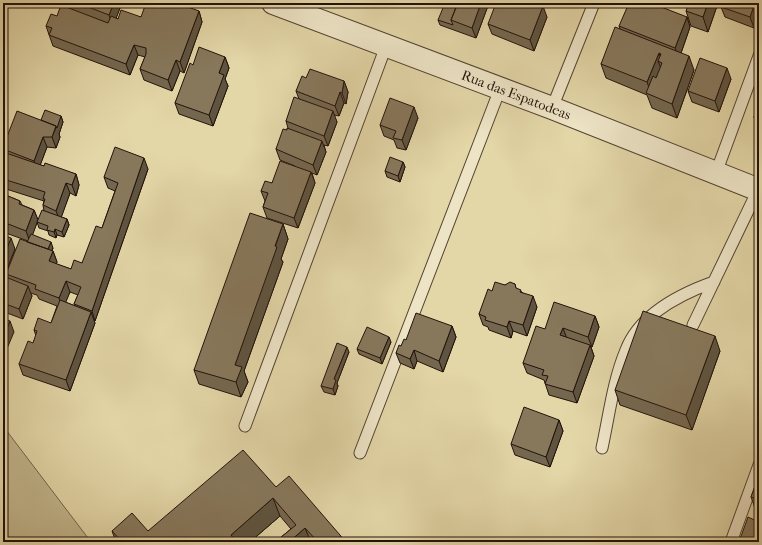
<svg xmlns="http://www.w3.org/2000/svg" width="762" height="545" viewBox="0 0 762 545" font-family="'IM FELL French Canon',serif">
<rect width="100%" height="100%" fill="#e3d6a7"/>
<filter id="stains"><feTurbulence type="fractalNoise" baseFrequency=".005" numOctaves="4"/><feColorMatrix values="0 0 0 0 .2 0 0 0 0 .09 0 0 0 0 .02 0 0 0 .5 -.17"/></filter>
<radialGradient id="worn" r=".72"><stop offset=".6" stop-color="#630" stop-opacity="0"/><stop offset="1" stop-color="#630" stop-opacity=".3"/></radialGradient>
<path fill="#c2b58c" stroke="#72644c" d="M3,426L91,542H3Z"/>
<g fill="none" stroke-linecap="round" stroke-linejoin="round">
<g stroke="#534332" stroke-width="13">
<path id="service" d="M552,108L594,3
M716,173L759,56
M693,325L758,190
M245,426L386,46
M602,448C609,416 613,381 626,350C640,314 680,294 714,282
M360,453L500,89
M731,542L759,465"/>
</g>
<g stroke="#534332" stroke-width="24">
<g id="tertiary">
<path id="s1" d="M273,3L552,108L759,190"/>
</g>
</g>
<use href="#service" stroke="#ede4c6" stroke-width="11"/>
<use href="#tertiary" stroke="#ede4c6" stroke-width="22"/>
</g>
<path fill="#74674f" stroke="#23120b" fill-rule="evenodd" d="M63,3H122L116,18L118,19L141,17L199,11L202,22L184,73L180,71L172,91L144,80L140,69L145,57L138,55L130,75L53,46L46,26L57,16L65,7Z
M458,3H489L476,38L440,25L438,20L456,7Z
M718,3L708,32L691,26L686,11Z
M759,3V12L754,28L725,17L721,7Z
M547,17L534,51L492,34L488,24Z
M687,17L690,27L681,53L694,70L677,118L652,108L647,95L606,78L601,64L620,29L619,26Z
M225,57L229,68L225,79L228,86L213,126L179,114L175,103L193,65Z
M306,78L344,81L348,92L346,104L344,103L339,116L334,115L337,122L328,146L324,145L326,152L317,175L312,173L315,183L298,228L267,218L263,207L265,201L261,191L295,166L280,160L276,149L288,128L286,121L299,99L296,91Z
M731,79L719,112L692,102L688,91Z
M759,102V132L754,117Z
M61,116L63,122L59,134L60,137L56,148L47,147L40,165L76,174L79,185L76,196L70,193L61,217L67,219L69,225L64,237L57,235L56,238L49,235L48,231L39,228L37,222L44,211L43,205L44,201L3,188V152L4,153L3,151V147L41,120Z
M418,118L406,150L397,148L394,140L384,136L380,125Z
M403,162L405,167L400,182L387,177L385,171Z
M148,169L95,321H94L95,323L70,391L23,375L19,364L33,343L36,336L34,330L51,323L57,306L39,299L37,295L30,293L32,296L23,319L7,313L6,317L3,316V235L15,249L4,277L7,278L6,274L28,241L3,232V194L20,201L22,205L34,210L38,220L32,235L53,248L52,251H53L57,262L56,264L71,269L82,263L102,228L115,191L108,188L104,177ZM70,292L78,295L74,304L75,306L65,302Z
M283,224L288,239L281,259L283,262L244,371L248,382L241,397L199,384L194,370Z
M515,284L516,289L522,292L537,307L527,336L513,331L511,338L489,330L488,327L483,325L479,314L492,291L505,285Z
M595,316L599,327L592,347H591L594,356L577,403L549,395L544,380L527,373L523,363L545,329Z
M452,326L456,337L443,372L417,361L414,369L400,363L396,353L406,340Z
M391,342L382,364L359,354L357,349Z
M720,351L692,430L620,405L615,390Z
M349,352L337,383L338,386L335,395L324,392L321,386Z
M559,420L563,431L550,467L515,455L511,444Z
M759,475V509L755,508L751,497Z
M276,487L346,542H275L291,529L280,516L250,542H116L112,531H148Z"/>
<path fill="#5e5440" stroke="#23120b" d="M114,3H122L113,26L109,15Z
M481,3H489L476,38L472,28Z
M708,3H718L708,32L703,17Z
M755,3H759V12L754,28L750,17Z
M543,6L547,17L534,51L530,40Z
M199,11L202,22L184,73L180,62Z
M687,17L690,27L679,59L675,48Z
M134,45L138,55L130,75L126,64Z
M659,53L664,68L662,63L658,61L663,73L652,96L647,82Z
M689,56L694,70L677,118L672,104Z
M225,57L229,68L225,79L228,86L213,126L209,115L219,73Z
M176,60L180,71L172,91L168,80Z
M727,68L731,79L719,112L715,101Z
M344,81L348,92L346,104L342,93Z
M340,92L344,103L339,116L335,106Z
M414,107L418,118L406,150L402,140Z
M333,111L337,122L328,146L324,136Z
M61,116L63,122L59,134L60,137L56,148L52,137Z
M43,137L47,147L38,171L34,161Z
M322,141L326,152L317,175L313,165Z
M144,158L148,169L95,321L92,311Z
M403,162L405,167L400,182L398,176Z
M311,172L315,183L298,228L294,218Z
M76,174L79,185L76,196L72,185Z
M66,183L70,193L60,221L56,211Z
M34,210L38,220L30,242L26,231Z
M67,219L69,225L64,237L62,232Z
M283,224L288,239L281,259L283,262L244,371L248,382L241,397L236,382L235,365Z
M55,229L57,235L56,238L54,232Z
M11,238L15,249L3,279V258Z
M51,242L53,248L48,259L46,253Z
M53,251L57,262L53,272L49,261Z
M66,281L70,292L63,309L59,298Z
M28,286L32,296L23,319L19,309Z
M533,296L537,307L527,336L523,325Z
M3,303L7,313L6,317L3,308Z
M91,312L95,323L70,391L66,380Z
M595,316L599,327L592,347L588,337Z
M10,321L14,332L3,358V338Z
M509,321L513,331L511,338L507,327Z
M452,326L456,337L443,372L439,361Z
M563,328L567,339L560,335Z
M715,336L720,351L692,430L686,415Z
M389,337L391,342L382,364L380,358Z
M590,345L594,356L577,403L573,392Z
M347,347L349,352L337,383L338,386L335,395L333,389L334,379Z
M414,350L417,361L414,369L410,359Z
M559,420L563,431L550,467L546,457Z
M273,498L280,516L250,542H233L231,535Z
M305,528L311,542H289Z"/>
<path fill="#87785c" stroke="#23120b" d="M78,3H114L109,15Z
M146,3H177L199,11L180,62L176,60L168,80L140,69L146,54V48L134,45L126,64L49,35L52,28L46,26L51,14L57,16L61,5L108,23L111,16L118,19L121,10L141,17Z
M445,3L456,7L451,20L453,25L438,20Z
M458,3H481L472,28L451,20Z
M496,3H536L543,6L530,40L488,24Z
M629,3H651L687,17L675,48L619,26Z
M689,3H708L703,17L686,11Z
M723,3H755L750,17L721,7Z
M615,27L689,56L672,104L646,93L653,76L656,78L662,63L658,61L661,54L659,53L647,82L601,64Z
M199,47L225,57L219,73L224,75L209,115L175,103L190,63L193,65Z
M700,58L727,68L715,101L688,91Z
M310,69L344,81L342,93L340,92L335,106L296,91L302,76L306,78Z
M294,97L333,111L324,136L286,121Z
M390,98L414,107L402,140L393,138L396,131L380,125Z
M759,102V119L754,117Z
M45,110L61,116L57,128L56,126L41,120Z
M17,111L56,126L52,137H43L34,161L3,149V147Z
M287,128L322,141L313,165L276,149L283,129L287,130Z
M115,147L144,158L92,311L74,304L81,287L66,281L59,298L35,289L36,285L6,274L20,239L53,251L49,261L71,269L74,260L82,263L96,226L102,228L118,183L104,177Z
M3,152L44,166L45,163L76,174L72,185L66,183L56,211L43,205L45,199H43L45,192L3,179Z
M390,157L403,162L398,176L385,171Z
M280,161L311,172L294,218L263,207L268,193L261,191L265,181L272,183Z
M3,194L20,201L19,204L34,210L26,231L3,222Z
M42,210L67,219L62,232L55,229L54,232L47,230L48,226L37,222Z
M250,213L283,224L275,246L277,247L235,365L242,367L236,382L194,370Z
M31,234L51,242L48,249L27,242Z
M3,235L11,238L3,258Z
M3,276L28,286L19,309L3,303V304Z
M495,282L505,285L510,282L515,284L516,288L521,290L520,292L533,296L523,325L509,321L507,327L485,320L486,317L479,314L488,289L492,291Z
M60,300L91,312L66,380L19,364L28,341L33,343L37,331L34,330L38,318L51,323Z
M554,302L595,316L588,337L563,328L560,335L590,345L573,392L545,384L548,376L542,375L544,370L523,363L536,326L545,329Z
M643,311L715,336L686,415L615,390Z
M416,313L452,326L439,361L414,350L410,359L396,353L399,345L401,346L404,339L406,340Z
M3,318L10,321L3,338Z
M367,327L389,337L380,358L357,349Z
M337,343L347,347L334,379L336,380L333,389L321,386Z
M524,407L559,420L546,457L511,444Z
M243,450L276,487L289,476L346,542H318L305,528L289,542H275L296,525L273,498L231,535L236,542H122L112,531L132,513L148,531Z
M759,475V500L751,497Z
M748,517L759,522V542H739Z"/>
<g text-anchor="middle" dominant-baseline="central" stroke-width="3" stroke-linejoin="round" paint-order="stroke">
<g font-size="14" fill="#23120b" stroke="#ede4c6">
<text stroke="none"><textPath href="#s1" startOffset="260">Rua das Espatodeas</textPath></text>
</g>
</g>
<rect width="762" height="545" fill="none" stroke="#e3d6a7" stroke-width="16"/>
<rect x="4" y="4" width="754" height="537" fill="none" stroke="#23120b" stroke-width="2"/>
<rect x="8" y="8" width="746" height="529" fill="none" stroke="#23120b"/>
<rect width="100%" height="100%" filter="url(#stains)"/>
<rect width="100%" height="100%" fill="url(#worn)"/>
</svg>
